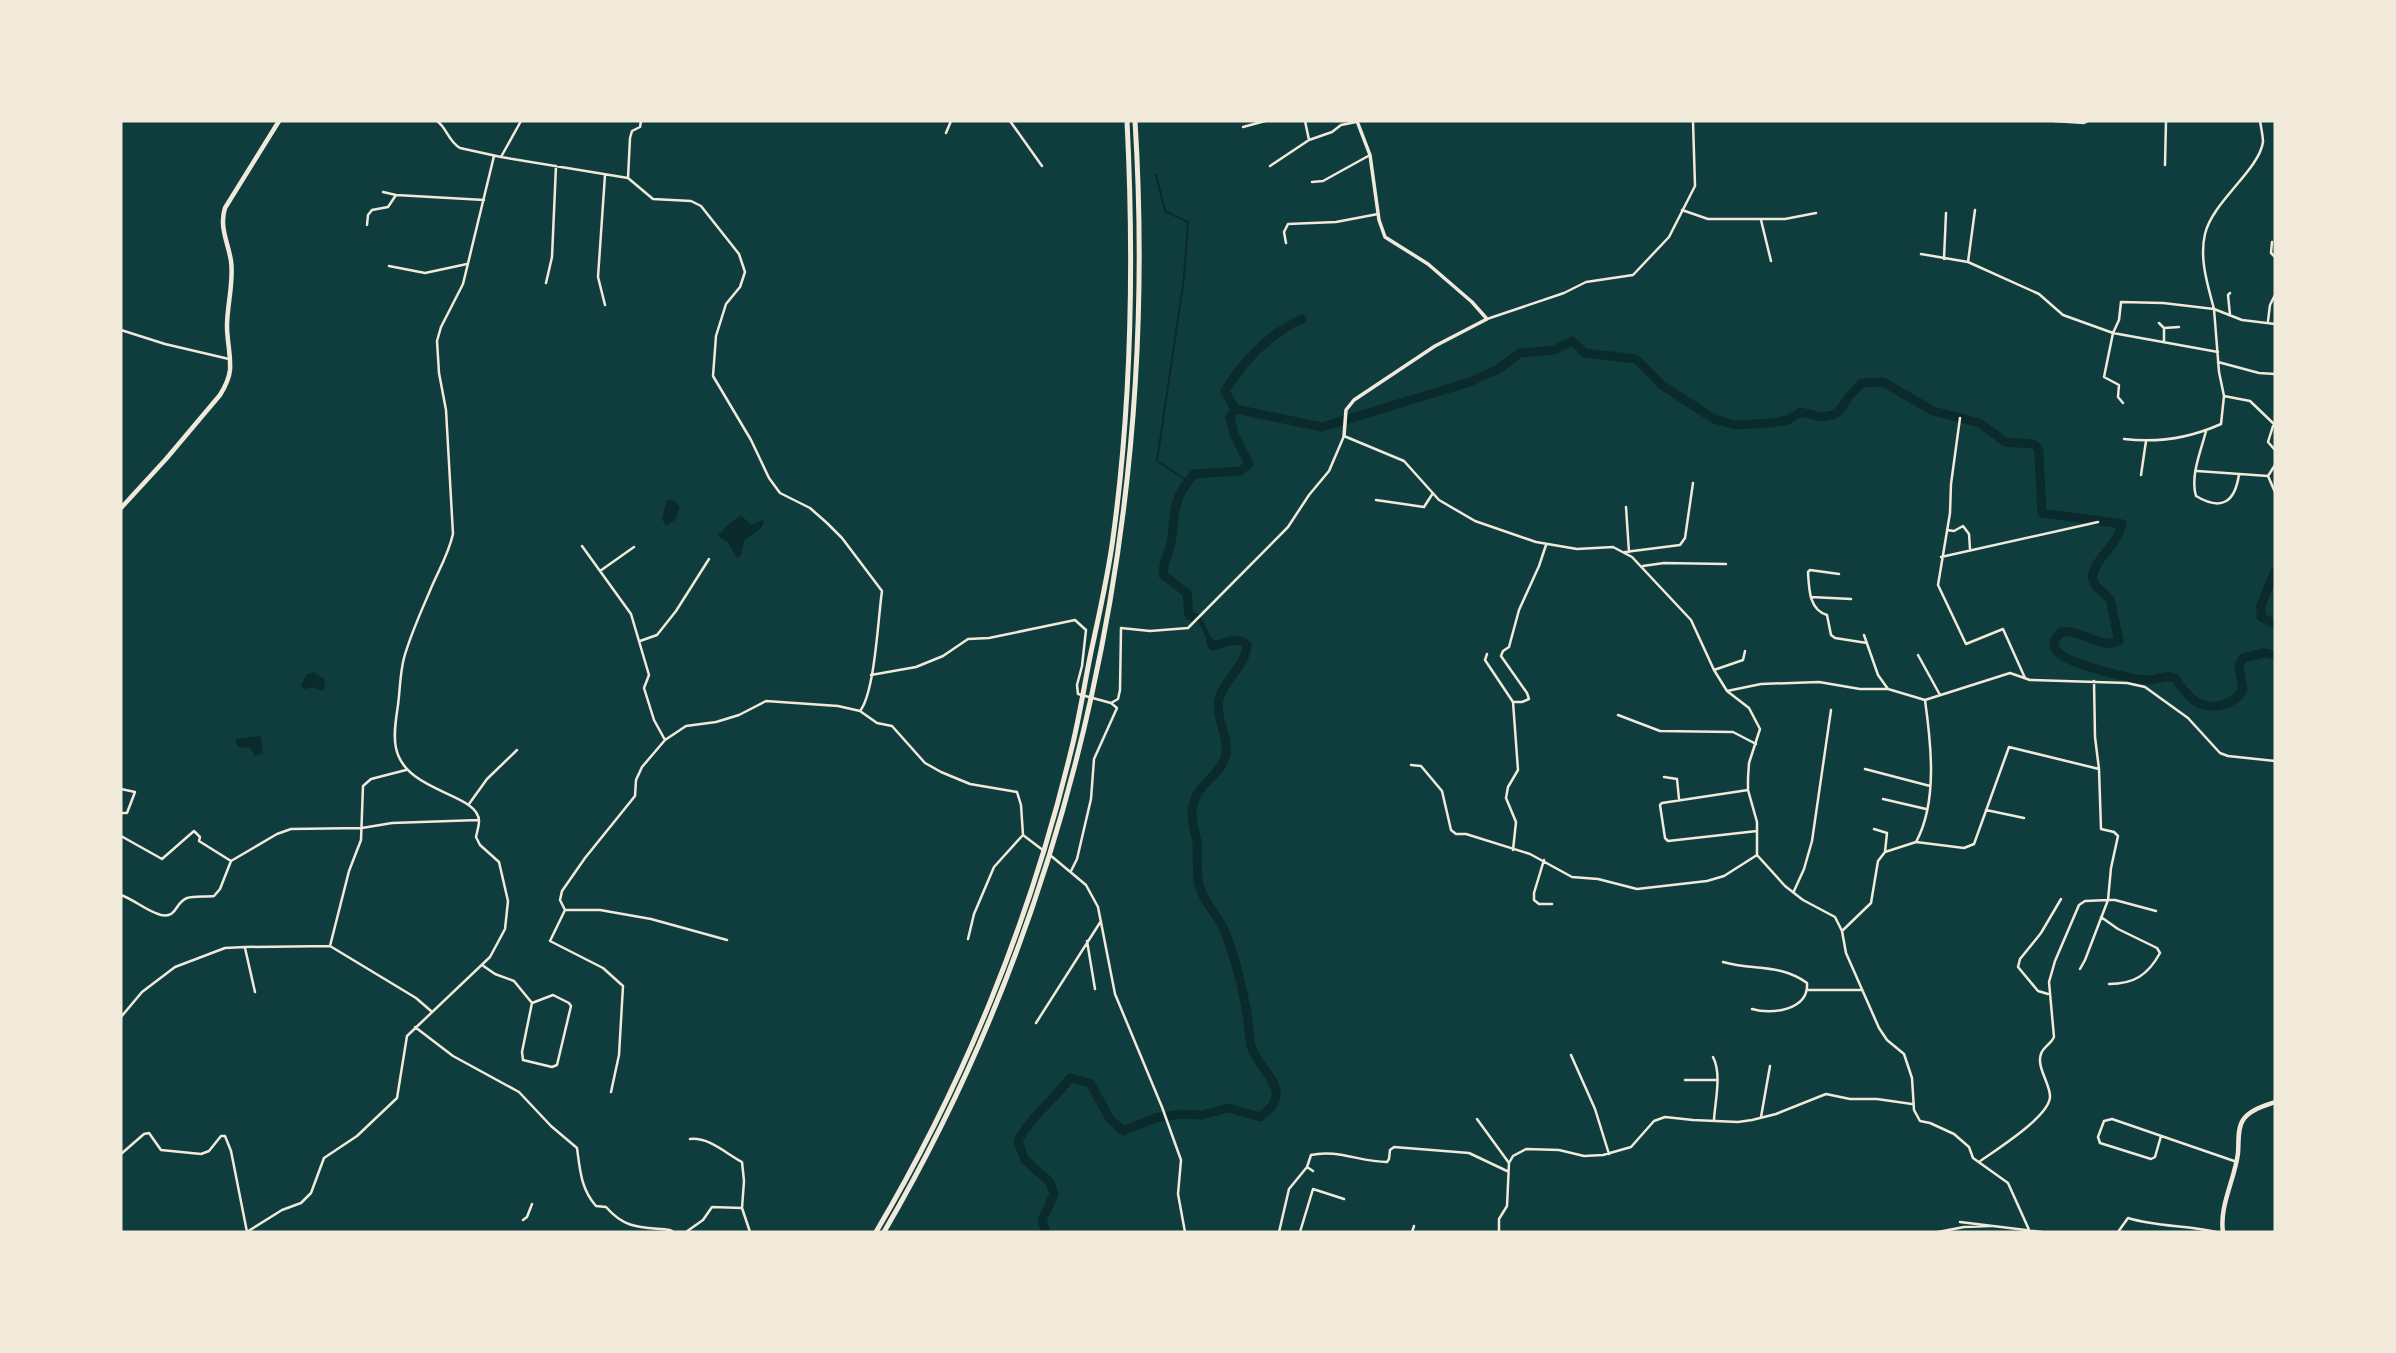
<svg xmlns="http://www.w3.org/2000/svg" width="2396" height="1353" viewBox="0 0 2396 1353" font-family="Jost,sans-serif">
<rect width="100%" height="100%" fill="#0f3d3e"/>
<path fill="#0a2a2b" d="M667,500L675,501L680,507L675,520L666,526L662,519Z
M741,515L751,525L762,520L764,522L761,528L744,541L741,555L737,558L728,542L718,536L726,526Z
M314,672L325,680L324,689L321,691L313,687L305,689L301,686L306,675Z
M261,736L263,753L255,756L250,748L238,747L235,739Z"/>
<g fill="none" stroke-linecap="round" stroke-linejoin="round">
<path stroke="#0a2a2b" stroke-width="2" d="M1156,175L1165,211L1188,222L1184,278L1157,461L1188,481"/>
<path stroke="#0a2a2b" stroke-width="5" d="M1201,621L1211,643"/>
<path stroke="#0a2a2b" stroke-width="9" d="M1235,409L1225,391C1244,360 1269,334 1302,319
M2275,571L2261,605V617L2275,624
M1196,618L1189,615L1187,593L1163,575C1163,560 1169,555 1171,542C1176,512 1171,500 1194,474L1240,471L1249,464L1234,434L1230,417L1235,409L1322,427L1470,382L1498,369L1520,353L1554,350L1572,341L1585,353L1636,359L1662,385L1714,419L1735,425L1772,423L1788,420L1801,412L1821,417L1833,415L1840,410L1849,396L1862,383L1883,382L1933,411L1980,423L2005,442L2033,444L2038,448L2039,455L2042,513L2122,524C2118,546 2096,555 2092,578L2096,586L2110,599L2119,641C2102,650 2081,629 2062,632C2056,636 2051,643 2056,650C2063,663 2131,679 2147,680C2155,681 2167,674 2174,678C2178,680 2180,687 2184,690C2194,703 2205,709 2221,705C2230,703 2238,698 2243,690L2239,665L2243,658L2264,653L2275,655
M1046,1232L1042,1221L1054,1194L1050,1182L1025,1160L1018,1141C1030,1117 1054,1100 1070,1078L1090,1083L1110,1119L1123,1131L1155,1118L1181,1114L1201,1115L1229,1108L1260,1117C1298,1091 1259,1073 1251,1046C1249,1038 1249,1028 1248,1020C1243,990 1236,960 1225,932C1219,916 1203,902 1199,885C1196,872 1198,856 1197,843C1196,834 1192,825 1192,816C1191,810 1195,797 1199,791C1208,778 1224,770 1226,753C1229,734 1213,715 1220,696C1227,677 1246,665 1247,645C1238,636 1224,643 1213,646L1211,643"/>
<path stroke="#f1e9da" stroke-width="2.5" d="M437,121C447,128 448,141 460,148L501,157L521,121
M1010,121L1042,166
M1305,121L1309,140
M2054,121L2084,123L2088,121
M2260,121C2261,127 2263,136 2263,142C2259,170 2213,201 2205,234C2199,259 2208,286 2214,309L2242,320L2275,324
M1243,127L1265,121
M946,133L951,121
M501,157L628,178L653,199L691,201L701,206L739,254L745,272L740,287L726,304L716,336L713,376L751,440L769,478L780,493L810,508L827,523L842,538L882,591C878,618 875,692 860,711
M2165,165L2166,121
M1270,166L1309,140L1332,132L1341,125L1356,122
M628,178L630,138L632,131L640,127L641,121
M1312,182L1323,181L1370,155
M396,195L484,200
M1682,210L1708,219H1785L1816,213
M1761,220L1771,261
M367,225L368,215L372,210L388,207L396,195L383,192
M2272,242L2271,253L2275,257
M1286,243L1284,232L1288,224L1336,222L1378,214
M1921,254L1968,262L2039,294L2063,315L2113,333L2119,320L2121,302L2163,303L2214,309L2219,372L2224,396L2221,424C2190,438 2157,443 2124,439
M1944,259L1946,213
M1968,262L1975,210
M389,266L425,273L467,264
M546,283L552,257L556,166
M2230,293L2228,295L2230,315
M605,305L598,277L605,175
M1487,319L1564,293L1586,282L1633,275L1669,237L1695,186L1693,121
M2268,321L2270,305L2275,295
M2159,323L2164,328V341
M2164,328L2179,327
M121,330L165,344L229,359
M2218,362L2259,373L2275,374
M2224,396L2250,401L2275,425
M2123,403L2118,397L2119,385L2104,377L2113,333L2218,352
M1960,418L1951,484L1950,513L1938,585L1966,644L2003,629L2025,678
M2273,426L2268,442L2275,450
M2206,431C2201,451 2190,476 2196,496C2221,511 2235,503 2239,474
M2197,471L2268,476
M2141,475L2146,441
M2268,476L2275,492
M2268,476L2275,465
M1376,500L1424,507L1433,493
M1626,507L1629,552
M1947,530L1954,531L1963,526L1969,534L1970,549
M582,546L631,614L649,675L644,688L654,720L665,740
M1625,552L1680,545L1685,538L1693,483
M1941,557L2098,522
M1643,566L1664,563L1726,564
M600,571L634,547
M1839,574L1810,570L1808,572C1809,589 1809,610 1827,615L1831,635L1835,638L1867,643
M1811,597L1851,599
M1864,635L1878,675L1888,689
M640,641L657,635L676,611L709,559
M1487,654L1485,660L1513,702L1518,770L1508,787L1506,798L1516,822L1513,850
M1918,655L1940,695
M1714,670L1743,660L1745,651
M871,675L916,667L943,656L968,639L989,638L1075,620L1086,630L1082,666L1077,685L1078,694L1111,703L1117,708L1094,759L1091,799L1077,859L1071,871
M1727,691L1749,708L1760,729L1749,763L1748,778V790L1757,822V855L1785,886L1803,900L1835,917L1842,931L1846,953L1879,1028L1887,1040L1904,1054L1912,1078L1914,1110L1920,1121L1930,1123L1954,1134L1969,1147L1973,1158L2008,1183L2030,1232
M1513,702H1522L1529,699L1527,693L1501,656L1503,651L1509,647L1519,610L1539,566L1546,545
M1111,703L1118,699L1120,690L1121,628L1150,631L1188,628L1288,527L1309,495L1329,471L1344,436L1404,461L1439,500L1475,521L1536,542L1577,549L1613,547L1632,557L1691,620L1714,670L1727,691L1761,684L1819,682L1860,689H1888L1925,700L2010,673L2030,680L2127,683L2145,687L2188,718L2220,753L2228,756L2275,761
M1618,715L1660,731L1733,732L1756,744
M1411,765L1421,766L1442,791L1451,830L1456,834H1466L1530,854L1572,877L1598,879L1637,889L1707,881L1724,876L1757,855
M1865,769L1930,786
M2099,769L2101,829L2114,832L2118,836L2111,868L2108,900H2115L2156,911
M1664,777L1677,779L1679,799
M121,789L135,792L127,813H121
M1748,790L1662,803L1660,805L1665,838L1668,841L1757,831
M1883,799L1926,809
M469,804L487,779L517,750
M1986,810L2024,818
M121,836L162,859L194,831L200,837L199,841L231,861
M1916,842L1964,848L1974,844L2009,747L2099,769L2095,737L2094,681
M1885,852L1916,842C1938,802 1931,743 1925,700
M1050,855L1086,885L1098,907L1115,994L1162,1107L1181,1160L1178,1194L1185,1232
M1544,860L1534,893V900L1539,904H1552
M1794,891L1804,869L1812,841L1831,710
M121,895C135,900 146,911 161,915C178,918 174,903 187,898C194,896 206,897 214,896L220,889L231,861L277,834L291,829L362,828L392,823L479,820
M565,910L550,941L603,968L623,986L619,1055L611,1092
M2101,917L2118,929L2157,948L2160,953C2148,975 2134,984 2109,984
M1842,931L1871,903L1878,861L1885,852L1887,833L1874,829
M968,939L974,914L994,867L1022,836
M727,940L651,919L600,910H565L560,900L562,891L585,858L635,796L636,780L642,767L665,740L686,726L716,722L739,715L766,701L838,706L860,711L877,723L892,726L925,763L941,772L970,784L1017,792L1021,805L1023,835L1044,851
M1087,941L1095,989
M330,946L349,871L361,840L363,786L371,779L406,770
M245,948L255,992
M1723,962C1753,971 1779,963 1807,983C1809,1010 1772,1015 1752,1009
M482,965L495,974L514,981L532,1003
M1807,990H1862
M2048,994L2038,991L2018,967L2020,959L2041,933L2061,899
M553,995L569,1003L571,1006L557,1065L552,1067L523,1060L522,1052L532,1003Z
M121,1017L142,992L175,967L225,948L245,947L330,946L416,998L431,1011
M1036,1023L1101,921
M415,1027L453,1056L519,1092L551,1126L577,1148C580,1170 581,1189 596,1206L606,1207C626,1230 642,1227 670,1230L674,1232
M1571,1055L1595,1109L1609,1154
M1713,1057C1722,1074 1715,1101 1714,1120
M1685,1080H1716
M1761,1117L1770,1066
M1477,1119L1509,1163
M2161,1136L2155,1157L2151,1159L2100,1143L2098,1137L2104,1121L2112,1119L2237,1162
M690,1139C709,1137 725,1153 742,1162L744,1181L742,1208
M121,1154L144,1134L149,1133L161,1150L201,1154L209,1151L221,1136H225L231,1151L247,1232
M1979,1162C1994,1151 2051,1116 2050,1096C2050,1084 2036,1066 2041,1054C2043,1047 2051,1044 2054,1037L2049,982L2055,961L2079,905L2085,901L2108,900L2085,960L2080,969
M1313,1171L1307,1167L1311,1155C1336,1149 1361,1162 1387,1162L1389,1159L1390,1150L1394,1147L1469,1153L1507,1171
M523,1220L527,1217L532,1204
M1960,1222L2042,1232
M247,1232L282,1210L301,1203L311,1193L324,1158L357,1136L397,1098L407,1036L490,957L505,929L508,901L499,862L480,845L476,837C477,832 479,826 479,821C479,793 405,793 396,748C393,735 396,719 398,705C400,690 400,673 404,658C410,636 420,614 429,593C437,573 448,556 453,534L446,410L439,373L437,341L441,327L463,284L494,156
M686,1232L703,1220L712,1207L742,1208L750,1232
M1279,1232L1289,1189L1307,1167
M1300,1232L1313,1189L1344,1199
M1412,1232L1414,1226
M1499,1232V1219L1507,1206L1509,1163L1513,1156L1526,1149L1559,1150L1584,1156L1603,1155L1631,1147L1654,1121L1665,1117L1693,1120L1738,1122L1752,1120L1776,1114L1826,1094L1850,1099H1877L1912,1104
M1938,1232L1964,1227L1990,1226
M2118,1232L2128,1218C2157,1227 2187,1225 2216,1232"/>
<path stroke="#f1e9da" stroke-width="3.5" d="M1344,436L1346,410L1354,400L1435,346L1487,319L1472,302L1428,264L1385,237L1379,220L1370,155L1357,121"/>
<path stroke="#f1e9da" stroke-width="4.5" d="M121,508L166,459L220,395C225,387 229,379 230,370C231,355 227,341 227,326C227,305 234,282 231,261C228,242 219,227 225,208L279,121
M2223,1232C2219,1206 2235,1179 2238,1153C2239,1143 2237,1129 2243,1120C2249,1110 2264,1106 2275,1102"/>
<path stroke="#f1e9da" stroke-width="5" d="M876,1232C963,1085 1030,921 1070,755C1079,721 1084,686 1091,652C1099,615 1108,576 1113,538C1132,400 1134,260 1127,121
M884,1232C1079,898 1159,505 1135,121"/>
</g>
<rect width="2396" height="1353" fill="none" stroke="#f1e9da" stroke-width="245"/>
</svg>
